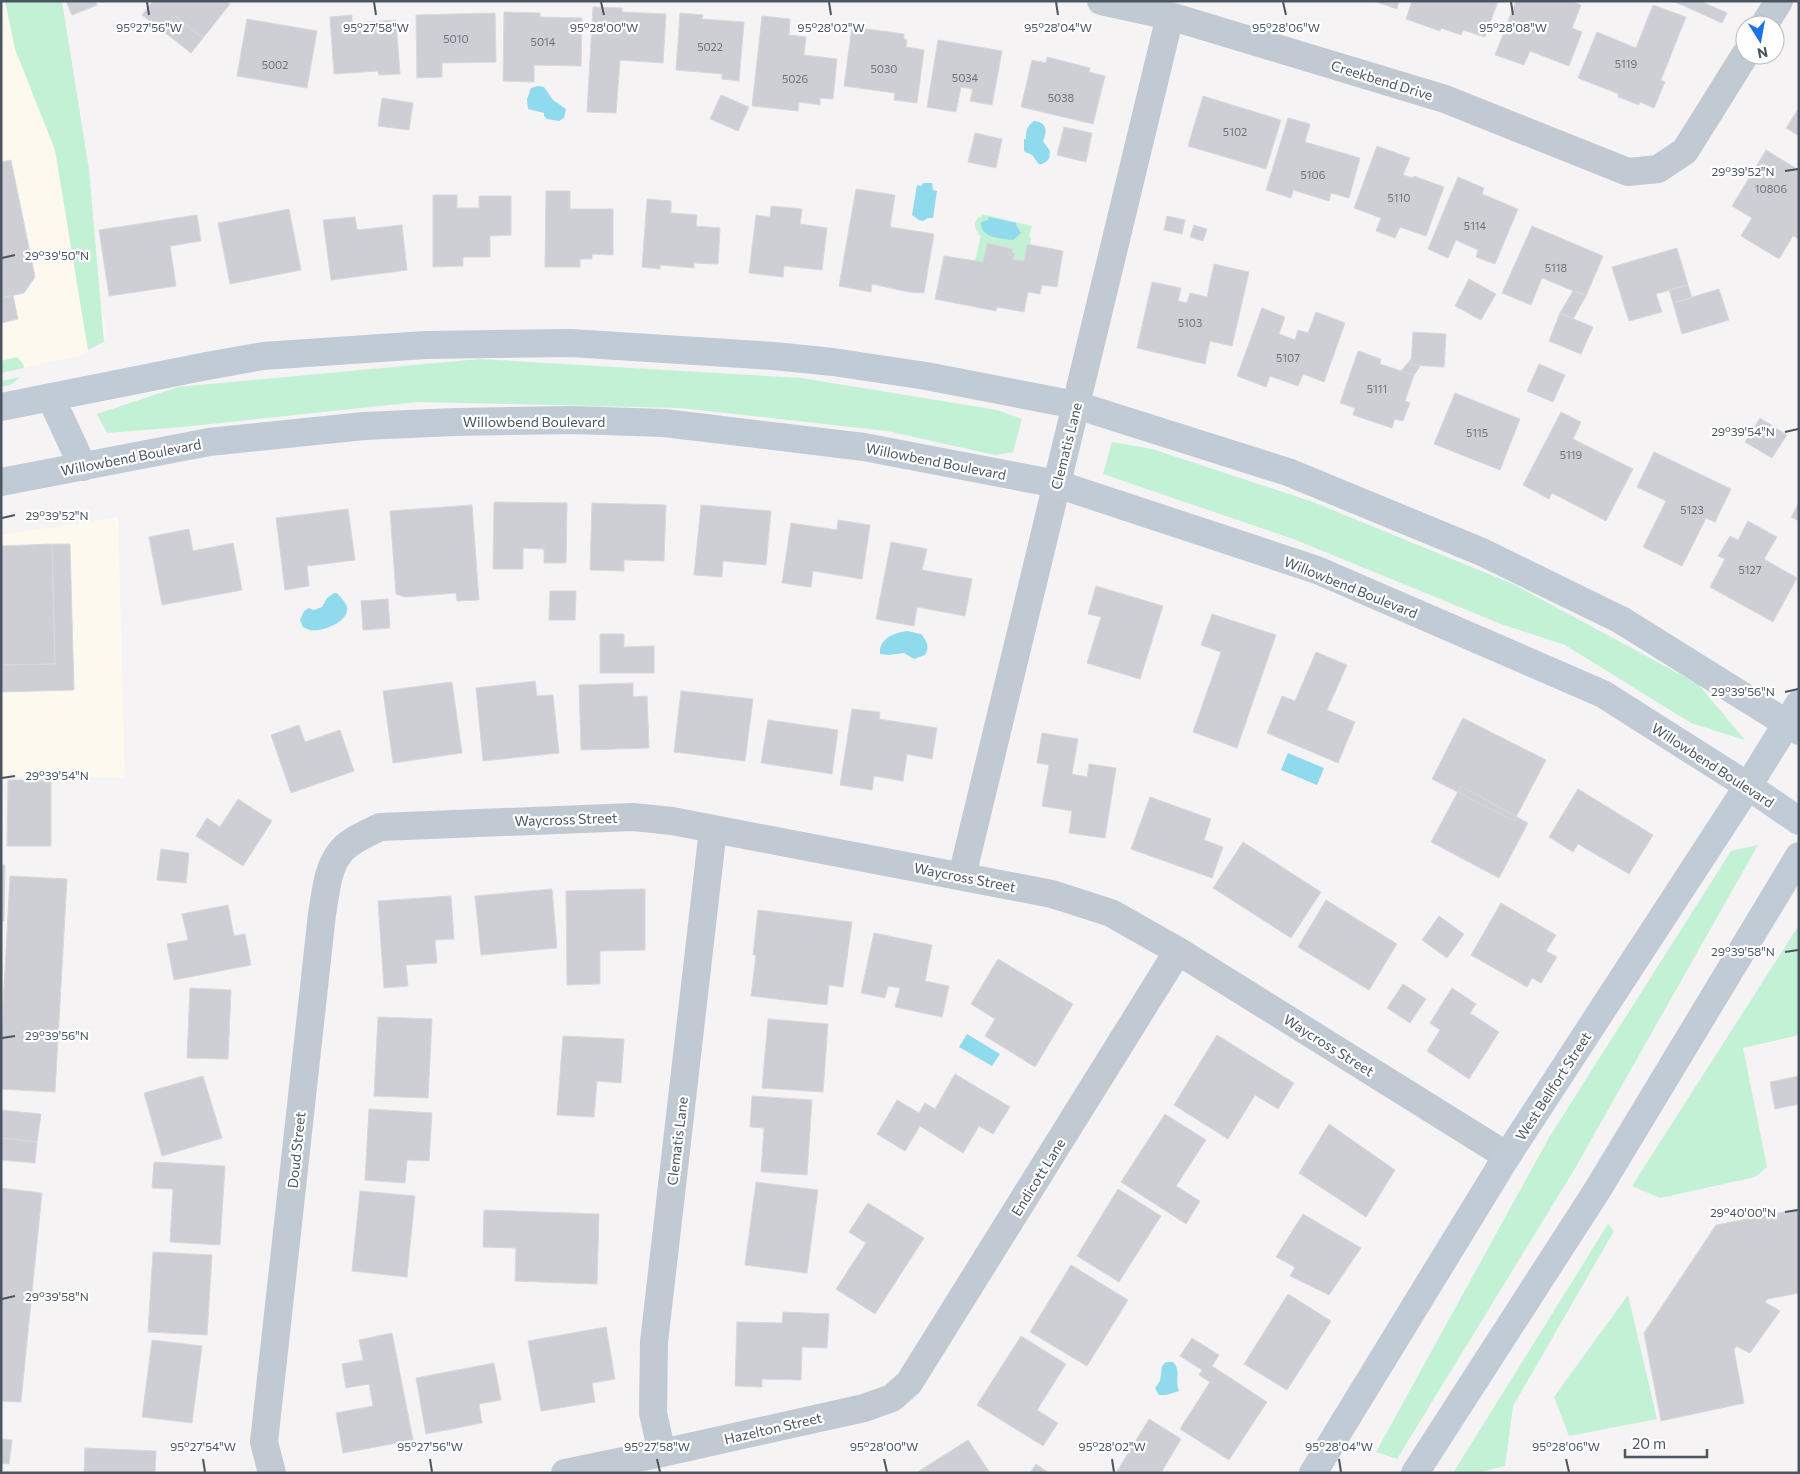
<svg xmlns="http://www.w3.org/2000/svg" width="1800" height="1474" viewBox="0 0 1800 1474" font-family="Commissioner,sans-serif">
<rect width="100%" height="100%" fill="#f5f3f3"/>
<path fill="#fdf9ef" d="M1,1H40L107,336L84,355L1,372Z
M118,517L125,778L1,777V535Z"/>
<path fill="#c3f1d5" d="M5,1H62L89,170L104,342L88,350L55,150L15,49Z
M982,214L1032,226L1029,236L1031,239L1030,245H1027L1024,261L1013,259L1015,254L1012,253V249L987,243L983,262L975,261L981,235H978V231L976,230C974,224 975,222 979,217L981,218Z
M17,357L23,364L24,368L1,373V361Z
M479,359L801,378L997,410L1022,419L1013,452L995,455L887,431L680,408L418,402L182,427L107,433L97,414L178,387Z
M21,377L10,385L1,387V381Z
M1112,442L1152,449L1313,502L1513,584L1698,684L1745,740L1691,723L1565,645L1501,624L1296,540L1103,474Z
M1758,845L1574,1170L1397,1459L1376,1452L1550,1136L1731,851Z
M1799,925V1035L1743,1048L1767,1167L1755,1177L1660,1198L1632,1186Z
M1608,1224L1614,1231L1513,1406L1505,1466L1477,1473H1453Z
M1628,1295L1657,1419L1569,1436L1554,1397Z"/>
<path fill="#90daee" d="M538,86L544,87L553,100L566,109L564,118L559,121L547,119L544,116V113L528,109L527,99L531,88Z
M1034,121C1046,122 1048,130 1043,141L1050,151L1049,159C1037,170 1038,161 1032,155C1029,153 1026,153 1024,151V139H1026C1026,130 1027,126 1034,121Z
M923,183H932L933,190L937,191L933,218H928L923,221L919,220L912,215L917,185L921,186Z
M989,217L1016,223V225L1021,233L1013,240C1000,238 980,238 981,222L988,220Z
M334,593H337C341,598 348,604 347,610C346,623 322,632 310,630C307,629 305,628 303,627L300,620L304,611L309,608L314,610L322,607L327,598Z
M907,631L921,634C927,641 930,647 925,655L914,659L904,653L889,655L880,654C879,638 894,633 907,631Z
M1288,753L1324,768L1317,785L1281,770Z
M967,1034L1000,1054L992,1066L959,1047Z
M1166,1362H1173C1182,1372 1174,1378 1179,1391L1166,1395H1159L1155,1388L1160,1381L1162,1366Z"/>
<path fill="#cdcfd5" stroke="#d7d9de" d="M66,1H95L97,5L72,15Z
M153,1H227L230,4L203,38L175,16L163,31L142,15Z
M1373,1H1399L1397,9Z
M1412,1H1498L1485,37L1463,30L1461,35L1441,28L1440,31L1406,19Z
M1516,1H1571L1581,5L1572,28L1582,32L1569,66L1530,51L1524,65L1495,55Z
M1673,1H1700L1727,13L1722,23Z
M1653,5L1686,17L1661,80L1665,82L1654,108L1640,102L1639,105L1618,97L1619,94L1578,78L1597,32L1636,48Z
M593,7L622,8V12L666,14L663,63L620,60L616,113L587,112Z
M504,12L540,13V17L582,18L581,66L534,65V82L503,81Z
M495,13L496,62L442,63V77L417,78L416,15Z
M680,13L703,15L702,19L744,22L739,81L722,79V74L676,70Z
M352,15V23L396,20L400,74L379,75L378,71L334,74L330,17Z
M175,16L203,38L191,53L163,31Z
M762,16L790,19L789,35L806,37L804,55L837,59L833,99L820,98V105L799,102L798,111L752,106Z
M247,19L317,31L307,88L237,76Z
M852,27L904,34V39L907,40L906,47L924,50L917,103L894,100L895,93L844,86Z
M938,40L1002,51L992,105L970,101L973,89L961,87L956,112L927,107Z
M1047,57L1090,68L1089,72L1105,76L1093,124L1021,107L1032,60L1046,63Z
M721,95L749,107L738,131L710,119Z
M1203,96L1281,120L1266,169L1188,146Z
M382,98L413,103L409,130L378,126Z
M1799,108V136L1786,128Z
M1288,118L1310,124L1305,142L1360,158L1349,198L1331,193L1329,201L1293,190L1291,198L1266,190Z
M1064,127L1092,133L1086,162L1057,155Z
M975,133L1002,139L996,168L968,162Z
M1377,146L1410,158L1403,175L1413,178L1414,176L1444,187L1426,236L1400,227L1395,238L1376,231L1381,218L1354,208Z
M1766,150L1799,170V239L1793,236L1779,259L1741,236L1752,218L1732,206Z
M11,160L35,277L24,293L1,298V162Z
M1458,177L1484,188L1482,194L1518,209L1495,264L1476,257L1478,250L1456,240L1448,258L1428,249Z
M856,189L895,195L890,227L934,234L924,293L909,292L872,284L871,292L839,286Z
M546,191H570V209H613V255L592,254V259H580V267H545Z
M433,195H457V208H479V196H511V235L490,236V257H463V266L433,267Z
M647,199L671,201V213L697,215L696,226L720,228L718,264L694,263V268L660,265V269L642,267Z
M771,206L802,209L800,224L827,228L822,270L784,266L783,277L749,273L756,215L770,217Z
M289,209L301,270L230,284L218,223Z
M197,215L201,241L170,246L176,286L109,296L99,230Z
M1167,216L1185,220L1182,234L1164,230Z
M355,217L357,230L402,225L407,270L331,280L323,220Z
M1194,225L1207,229L1203,241L1190,237Z
M1532,226L1603,256L1586,296L1542,278L1531,305L1502,293Z
M987,243L1013,249L1012,253H1015L1013,259L1024,261L1027,244L1063,251L1057,287L1042,285L1040,294L1028,292L1024,312L997,307L996,311L935,299L944,256L983,262Z
M1677,248L1688,285L1656,294L1662,312L1629,321L1612,267Z
M1214,264L1249,272L1232,346L1210,341L1205,364L1137,348L1152,282L1181,288L1178,301L1187,303L1190,293L1207,297Z
M1469,279L1496,294L1481,320L1455,306Z
M1688,285L1692,298L1673,303L1669,290Z
M1719,289L1729,320L1682,334L1673,303Z
M1573,291L1586,296L1573,319L1560,313Z
M13,295L18,319L1,323V298Z
M1262,308L1285,317L1279,334L1295,340L1298,330L1308,333L1316,312L1345,323L1324,382L1303,374L1298,386L1270,376L1266,387L1237,376Z
M1560,313L1593,327L1581,354L1549,341Z
M1413,332L1446,334L1444,367L1411,365Z
M1358,351L1381,359L1380,364L1414,375L1405,401L1410,403L1403,421L1395,419L1392,428L1353,415L1355,408L1340,403Z
M1412,358L1411,365H1421L1414,375L1401,371Z
M1539,364L1565,375L1553,402L1527,391Z
M1455,393L1520,419L1500,470L1434,444Z
M1561,412L1581,422L1573,439L1633,469L1606,521L1552,493L1549,499L1523,485Z
M1760,418L1787,435L1772,458L1745,442Z
M1654,452L1731,489L1715,522L1706,518L1682,566L1643,547L1666,501L1637,487Z
M494,502L567,503L566,563H544V549L523,548V569H493Z
M592,503L666,505L664,561L624,560V571L590,570Z
M1799,503V521L1791,517Z
M472,505L479,600L457,601L456,593L405,597L396,594L390,511Z
M701,505L771,511L766,565L723,561L722,577L694,575Z
M348,509L355,560L307,566L309,586L285,590L276,518Z
M838,520L870,525L862,579L813,571L811,587L782,583L791,523L837,530Z
M1748,521L1777,537L1764,559L1797,578L1773,622L1710,587L1725,559L1718,556L1730,536L1738,540Z
M189,529L193,551L233,543L242,590L162,605L149,537Z
M891,542L927,549L922,570L972,579L965,616L917,607L914,626L876,619Z
M52,544L55,664L1,665V546Z
M52,544H70L74,690L1,692V665L55,664Z
M1096,586L1163,606L1140,679L1087,663L1101,617L1088,614Z
M550,591H576L575,620H549Z
M388,599L390,628L363,630L361,601Z
M1212,614L1276,635L1237,748L1193,732L1221,652L1201,645Z
M600,634H624V647L654,646V673H600Z
M1316,652L1347,665L1327,710L1355,722L1338,763L1267,733L1282,696L1295,701Z
M535,681L537,696L553,695L559,753L483,761L476,688Z
M452,682L462,753L393,763L383,691Z
M633,683V697L647,696L649,748L581,750L579,685Z
M681,691L753,699L745,761L674,752Z
M852,709L880,712L879,719L937,728L932,759L907,754L903,781L874,776L872,790L840,785Z
M1463,718L1546,760L1514,821L1432,779Z
M768,720L838,730L832,774L761,763Z
M299,725L305,742L340,730L354,771L291,793L271,735Z
M1042,733L1078,739L1072,774L1087,777L1089,764L1116,768L1105,838L1069,833L1072,811L1042,806L1049,765L1037,763Z
M8,780H51V846H7Z
M1461,786L1528,823L1499,878L1431,842Z
M1578,789L1653,835L1629,874L1578,844L1573,852L1549,837Z
M1150,797L1211,819L1204,840L1223,847L1212,878L1131,849Z
M238,799L272,821L243,866L196,836L207,818L220,827Z
M1243,842L1321,892L1291,938L1213,888Z
M161,849L189,853L186,883L157,880Z
M1,865H5L4,921H1Z
M10,876L67,879L55,1092L1,1089V1045Z
M552,889L557,948L481,955L475,896Z
M645,889V950L600,951V984L567,985L566,891Z
M451,896L454,939L435,940L437,963L406,965L408,986L384,988L378,901Z
M1326,900L1397,944L1369,990L1298,947Z
M1501,903L1556,935L1546,951L1557,957L1541,983L1532,978L1527,987L1471,955Z
M228,905L234,936L245,934L251,965L174,980L167,944L188,940L182,914Z
M758,910L852,922L843,987L829,985L827,1005L751,996L756,955H753Z
M1439,916L1464,934L1447,958L1422,940Z
M874,933L932,945L925,981L949,986L942,1017L895,1007L900,988L888,986L885,998L861,993Z
M998,959L1073,1004L1035,1067L985,1036L995,1019L971,1004Z
M1403,984L1426,999L1410,1023L1387,1008Z
M190,988L231,990L228,1059L187,1058Z
M1452,988L1476,1004L1470,1013L1499,1032L1469,1079L1427,1051L1440,1030L1430,1023Z
M378,1017L432,1019L428,1098L374,1096Z
M768,1019L828,1024L823,1092L762,1088Z
M1217,1035L1294,1083L1278,1109L1255,1095L1228,1139L1174,1105Z
M563,1036L624,1039L621,1083L597,1081L594,1117L557,1115Z
M955,1074L1010,1107L993,1134L979,1126L963,1153L920,1126L905,1151L877,1134L897,1100L919,1113L925,1103L935,1109Z
M203,1076L222,1138L162,1156L144,1093Z
M1799,1076V1104L1775,1109L1770,1082Z
M752,1096L812,1100L807,1175L761,1172L764,1128L750,1127Z
M369,1109L432,1113L429,1161L407,1160L405,1183L365,1180Z
M1,1110L41,1114L37,1142L1,1138Z
M1165,1114L1206,1140L1176,1186L1200,1201L1186,1224L1121,1182Z
M1329,1124L1395,1170L1366,1217L1299,1173Z
M1,1138L37,1142L35,1163L1,1160Z
M154,1162L225,1166L220,1245L170,1242L173,1189L152,1188Z
M756,1182L818,1190L807,1273L745,1265Z
M1,1188L42,1193L21,1402L1,1401Z
M1118,1189L1161,1216L1119,1282L1077,1256Z
M360,1191L415,1196L407,1277L352,1271Z
M868,1203L924,1238L875,1314L836,1289L866,1243L849,1232Z
M1799,1209V1293L1768,1299L1765,1302L1780,1311L1750,1353L1736,1346L1734,1350L1744,1403L1661,1421L1644,1333L1716,1225Z
M484,1210L599,1214L597,1284L515,1281L516,1248L483,1247Z
M1303,1214L1361,1248L1329,1295L1290,1276L1295,1267L1276,1257Z
M153,1252L212,1255L207,1335L148,1332Z
M1071,1265L1128,1300L1087,1366L1030,1332Z
M1288,1294L1331,1321L1287,1390L1244,1364Z
M783,1312L829,1314L827,1348L802,1347L801,1380L762,1379V1387L735,1386L737,1322L782,1323Z
M606,1327L615,1379L592,1383L595,1402L541,1411L528,1341Z
M392,1333L413,1440L343,1453L336,1413L373,1406L369,1384L346,1388L342,1364L363,1360L359,1340Z
M1021,1336L1066,1364L1037,1410L1058,1423L1043,1446L977,1405Z
M1192,1338L1219,1355L1212,1366L1267,1402L1229,1460L1180,1429L1210,1382L1199,1375L1202,1370L1180,1356Z
M152,1340L202,1346L192,1423L142,1417Z
M494,1363L501,1400L479,1404L482,1423L426,1434L416,1378Z
M1149,1419L1181,1439L1161,1473H1116Z
M1,1439L12,1440L9,1464L1,1463Z
M968,1440L990,1473H916Z
M85,1448L156,1451L155,1473H84Z
M1036,1464L1049,1473H1030Z"/>
<g fill="none" stroke-linecap="round" stroke-linejoin="round">
<path stroke="#c1cad2" stroke-width="28" d="M1101,1L1170,16L1445,99L1628,172L1658,169L1685,151L1745,55
M1764,25L1779,1
M962,876L1170,16
M662,1453L653,1413L654,1342L713,829
M272,1473L264,1442L322,914C326,892 327,866 343,849C353,839 368,833 380,827L633,817L672,821L1052,894L1111,913L1178,951L1507,1156
M565,1473L662,1453L864,1408L892,1398L909,1383L1178,951"/>
<path stroke="#c1cbd6" stroke-width="28" d="M51,398L83,467
M1,407L207,366L263,356L425,345L571,343L774,356L833,362L926,376L1076,405L1288,472L1482,552L1621,620L1799,731
M1,482L209,442L364,426L455,422L573,420L664,423L864,447L1057,484L1317,570L1603,694L1748,786L1799,821
M1313,1473L1507,1156L1748,786L1799,704
M1415,1473L1598,1189L1799,856"/>
</g>
<path fill="none" stroke="#4a5661" stroke-width="2" d="M147,2L149,15M374,2L376,15M601,2L604,15M829,2L831,15M1056,2L1058,15M1283,2L1286,15M1511,2L1513,15M1785,171L1798,169M2,258L15,255M1785,432L1798,429M2,518L15,515M1785,692L1798,689M2,778L15,776M1785,952L1798,950M2,1038L15,1036M1785,1212L1798,1210M2,1299L15,1296M203,1459L205,1472M430,1459L432,1472M657,1459L660,1472M884,1459L887,1472M1112,1459L1114,1472M1339,1459L1341,1472M1566,1459L1569,1472"/>
<g text-anchor="middle" dominant-baseline="central" stroke-width="4.5" stroke-linejoin="round" paint-order="stroke">
<g font-size="11" fill="#6b747e">
<text x="456" y="38">5010</text>
<text x="543" y="41">5014</text>
<text x="710" y="46">5022</text>
<text x="1626" y="63">5119</text>
<text x="275" y="64">5002</text>
<text x="884" y="68">5030</text>
<text x="965" y="77">5034</text>
<text x="795" y="78">5026</text>
<text x="1061" y="97">5038</text>
<text x="1235" y="131">5102</text>
<text x="1313" y="174">5106</text>
<text x="1771" y="188">10806</text>
<text x="1399" y="197">5110</text>
<text x="1475" y="225">5114</text>
<text x="1556" y="267">5118</text>
<text x="1190" y="322">5103</text>
<text x="1288" y="357">5107</text>
<text x="1377" y="388">5111</text>
<text x="1477" y="432">5115</text>
<text x="1571" y="454">5119</text>
<text x="1692" y="509">5123</text>
<text x="1750" y="569">5127</text>
</g>
<g font-size="14" fill="#4a5661" stroke="#fff">
<text transform="translate(1382 80) rotate(17)">Creekbend Drive</text>
<text x="534" y="421">Willowbend Boulevard</text>
<text transform="translate(1066 446) rotate(-76)">Clematis Lane</text>
<text transform="translate(131 457) rotate(-11)">Willowbend Boulevard</text>
<text transform="translate(936 461) rotate(11)">Willowbend Boulevard</text>
<text transform="translate(1351 587) rotate(22)">Willowbend Boulevard</text>
<text transform="translate(1713 765) rotate(33)">Willowbend Boulevard</text>
<text transform="translate(566 819) rotate(-2)">Waycross Street</text>
<text transform="translate(965 877) rotate(11)">Waycross Street</text>
<text transform="translate(1329 1045) rotate(32)">Waycross Street</text>
<text transform="translate(1553 1086) rotate(-57)">West Bellfort Street</text>
<text transform="translate(677 1141) rotate(-83)">Clematis Lane</text>
<text transform="translate(296 1150) rotate(-84)">Doud Street</text>
<text transform="translate(1038 1177) rotate(-58)">Endicott Lane</text>
<text transform="translate(773 1428) rotate(-13)">Hazelton Street</text>
</g>
</g>
<g font-size="12" text-anchor="middle" fill="#4a5661" stroke="#fff" stroke-width="4.5" stroke-linejoin="round" paint-order="stroke">
<text x="149" y="32">95°27'56"W</text>
<text x="376" y="32">95°27'58"W</text>
<text x="604" y="32">95°28'00"W</text>
<text x="831" y="32">95°28'02"W</text>
<text x="1058" y="32">95°28'04"W</text>
<text x="1286" y="32">95°28'06"W</text>
<text x="1513" y="32">95°28'08"W</text>
<text x="1743" y="176">29°39'52"N</text>
<text x="57" y="260">29°39'50"N</text>
<text x="1743" y="436">29°39'54"N</text>
<text x="57" y="520">29°39'52"N</text>
<text x="1743" y="696">29°39'56"N</text>
<text x="57" y="780">29°39'54"N</text>
<text x="1743" y="956">29°39'58"N</text>
<text x="57" y="1040">29°39'56"N</text>
<text x="1743" y="1217">29°40'00"N</text>
<text x="57" y="1301">29°39'58"N</text>
<text x="203" y="1451">95°27'54"W</text>
<text x="430" y="1451">95°27'56"W</text>
<text x="657" y="1451">95°27'58"W</text>
<text x="884" y="1451">95°28'00"W</text>
<text x="1112" y="1451">95°28'02"W</text>
<text x="1339" y="1451">95°28'04"W</text>
<text x="1566" y="1451">95°28'06"W</text>
</g>
<rect width="1800" height="1474" fill="none" stroke="#4a5661" stroke-width="5"/>
<g transform="translate(1760 40) rotate(169)"><circle r="24" fill="#ffffff" stroke="#b7bbc0"/>
<path d="M0-4L9 19L0 12L-9 19Z" fill="#1a73e8"/>
<text y="-8" font-size="14" font-weight="bold" text-anchor="middle" fill="#4a5661">N</text>
</g>
<path d="M1625 1449v8h82v-8" fill="none" stroke="#4a5661" stroke-width="2.5"/>
<text x="1632" y="1449" font-size="15" fill="#4a5661" stroke="#ffffff" stroke-width="4" paint-order="stroke">20 m</text>
</svg>
